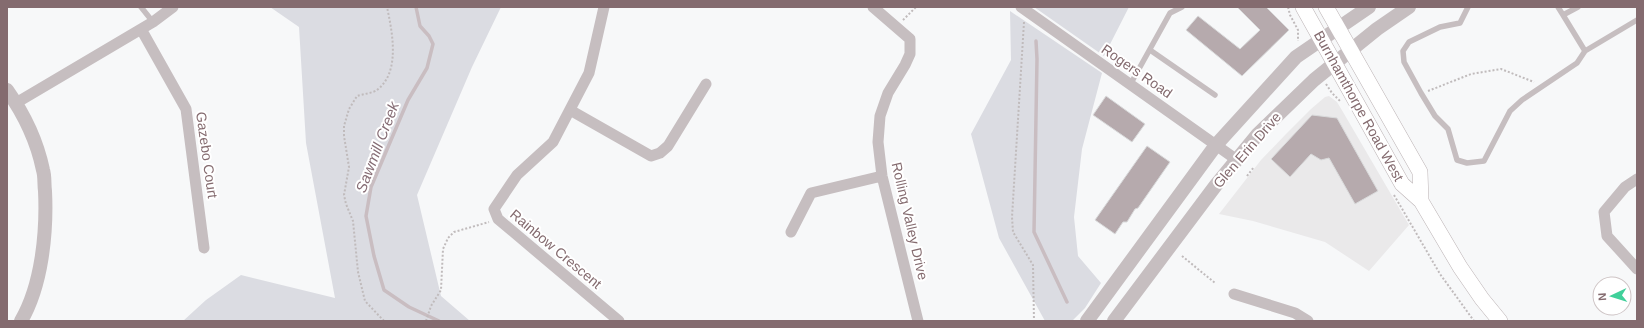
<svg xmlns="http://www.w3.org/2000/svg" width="1644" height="328" viewBox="0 0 1644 328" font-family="Helvetica,sans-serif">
<rect width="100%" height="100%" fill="#f7f8f9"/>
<path fill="#eae9ea" d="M1329,96L1337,102L1343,112L1409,225L1369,271L1325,242L1253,221L1219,214L1261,160L1286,134L1311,109L1325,97Z"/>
<path fill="#dbdce2" d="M270,7H501L472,67L417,195L441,296L470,321H183L206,300L241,275L335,298L306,143L299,27Z
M1034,7H1129L1104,56Z
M1010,11L1102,73L1082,149L1074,217L1078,256L1101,283L1085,308L1072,321H1045L999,238L971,134L1011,60Z"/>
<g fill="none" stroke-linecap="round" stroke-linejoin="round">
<path stroke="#c9bdc1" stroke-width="3.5" d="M416,7L420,26L429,36L433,44L427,68L408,100L371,187L366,216L374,256L384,290L409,307L439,321
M1036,41L1037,59L1034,232L1067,302"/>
</g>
<path fill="#b6aaad" stroke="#d9dadb" d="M1237,7H1266L1289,30L1242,76L1186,30L1198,16L1240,49L1260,30Z
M1106,96L1145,124L1132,142L1093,115Z
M1312,115L1337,118L1378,191L1355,204L1329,158L1321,160L1311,154L1290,177L1271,159Z
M1147,146L1170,162L1138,208L1135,209L1127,222H1123L1115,234L1095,220Z"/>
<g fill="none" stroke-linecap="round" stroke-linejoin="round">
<g stroke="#bcb3b5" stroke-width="16">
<path id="secondary" d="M1303,7L1402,184L1421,201L1460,267L1482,299L1500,321
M1326,7L1420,172L1421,201"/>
</g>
<path stroke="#c0bbbc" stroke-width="2" stroke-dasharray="2 2" stroke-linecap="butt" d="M1288,7L1290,15L1298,30V41
M903,20L916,7
M1024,22L1012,217L1013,232L1033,265L1034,321
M1326,84L1332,93L1340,101
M1428,91L1471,74L1501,69L1534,82
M1247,176L1254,167
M1394,195L1440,274L1474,321
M1182,256L1215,283
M384,321L365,301L358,272L353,221L346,204L344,195L349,167L344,136V126L349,109L357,96C363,94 373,93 377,90C401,72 392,31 387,7
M426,321L431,306L441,290L443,249L448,238L454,232L489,222"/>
<path stroke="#c6bec0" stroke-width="5.5" d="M141,7L153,22
M1468,7L1460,23L1440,27L1409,42L1403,51L1404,62L1421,93L1435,116L1448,129L1457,160L1467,163L1484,161L1510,111L1522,100L1577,63L1585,51L1637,20
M1558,7L1563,15
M1578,7L1563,15L1585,51
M1150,50L1215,95
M1130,85L1170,13L1182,7"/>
<path stroke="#c6bec0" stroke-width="11" d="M604,7L589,73L553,142L517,175L494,209L498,219L619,321
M873,7L910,39V54L905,65L888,93L880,116L878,142L882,176L918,321
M1021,7L1237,160
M141,29L186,109L204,248
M16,103L153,22L173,7
M570,110L651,156L660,153L668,146L706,84
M1637,179L1625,187L1604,212L1607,236L1637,269
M791,232L811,193L882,176
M1234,294L1295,313L1308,321"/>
<path stroke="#c6bec0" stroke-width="14" d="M7,90C24,114 37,141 43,170C45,176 44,184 45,191C47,232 42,285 21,321
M1087,321L1216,145L1296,57L1369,7
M1114,321L1216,185L1258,134L1314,80L1377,29L1409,7"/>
<use href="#secondary" stroke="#fff" stroke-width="15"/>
</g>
<g text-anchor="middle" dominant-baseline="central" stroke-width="4" stroke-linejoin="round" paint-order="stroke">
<g font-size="14" fill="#846b6f" stroke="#fff">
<text transform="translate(1137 71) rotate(35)">Rogers Road</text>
<text transform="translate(1359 106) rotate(61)">Burnhamthorpe Road West</text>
<text transform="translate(1247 150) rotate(-49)">Glen Erin Drive</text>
<text transform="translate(207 155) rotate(82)">Gazebo Court</text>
<text transform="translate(910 221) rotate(77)">Rolling Valley Drive</text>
<text transform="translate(556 249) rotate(40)">Rainbow Crescent</text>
</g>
<g font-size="15" font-style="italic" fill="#866d75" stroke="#fff">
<text transform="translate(377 147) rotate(-69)">Sawmill Creek</text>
</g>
</g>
<rect width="1644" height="328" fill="none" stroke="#846b6f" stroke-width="16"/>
<g transform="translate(1612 296) rotate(266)"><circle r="19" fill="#ffffff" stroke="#cec4c5"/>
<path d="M0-3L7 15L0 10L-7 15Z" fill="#40d09a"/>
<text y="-6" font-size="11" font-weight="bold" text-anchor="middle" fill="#846b6f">N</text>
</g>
</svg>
